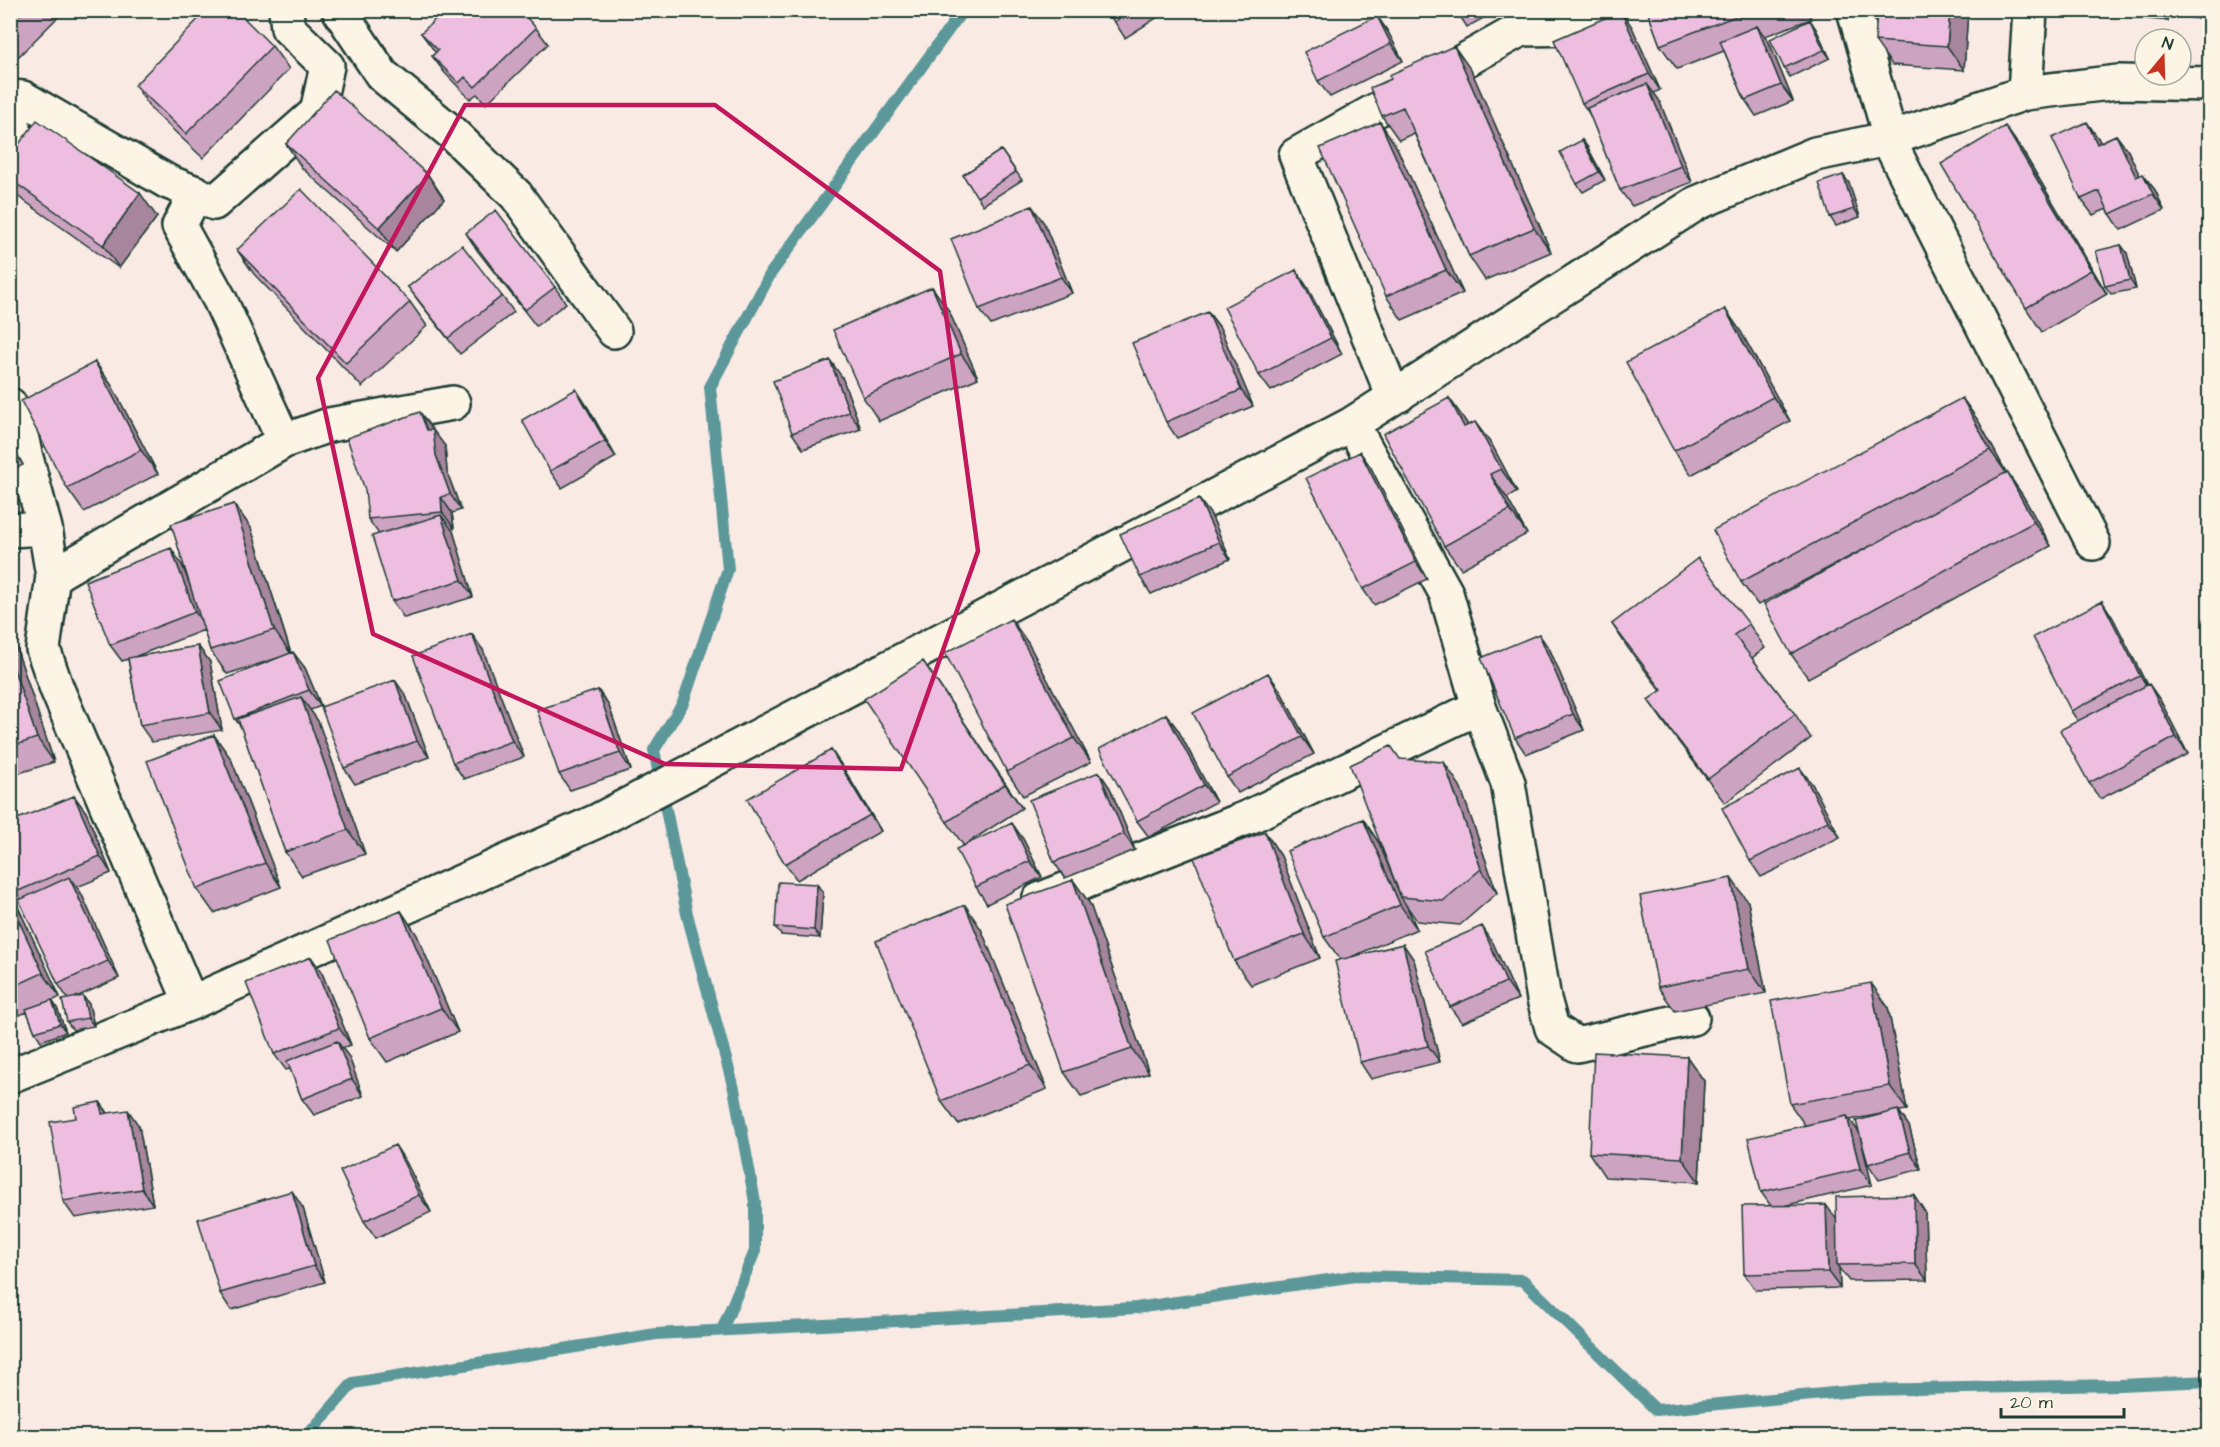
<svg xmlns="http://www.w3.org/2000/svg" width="2220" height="1447" viewBox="0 0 2220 1447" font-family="'Architects Daughter',sans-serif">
<rect width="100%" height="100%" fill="#f9eae4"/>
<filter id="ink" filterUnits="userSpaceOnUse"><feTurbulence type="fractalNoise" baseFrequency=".0167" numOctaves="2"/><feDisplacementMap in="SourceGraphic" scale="12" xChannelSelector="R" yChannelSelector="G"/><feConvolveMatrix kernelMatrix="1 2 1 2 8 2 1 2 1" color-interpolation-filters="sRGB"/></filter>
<g filter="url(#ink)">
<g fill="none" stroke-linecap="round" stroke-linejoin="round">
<path stroke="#5b9899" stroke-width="12" d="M722,1330L755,1251V1202L734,1089L687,914L654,750L683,703L728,569L710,387L771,273L963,10
M307,1436L353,1383L656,1334L1136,1308L1355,1276L1523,1280L1656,1410L1864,1390L2120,1385L2210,1381"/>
<g stroke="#1f3d34" stroke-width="38">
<path id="minor" d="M339,10L382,75L451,132L516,195L614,331
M1854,10L1894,151L2093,543
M2025,93L2030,10
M10,97L23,98L168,182L196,193
M10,104L15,136L10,146
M1399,395L1387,381L1296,155L1521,29L1583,28L1607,10
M10,405L17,417L25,454L45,528L53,576L43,649L57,689L191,1003
M1352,424L1446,593L1479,707L1508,783L1544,999L1552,1028L1577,1045L1692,1018
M284,441L220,300L179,226L196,193L214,203L317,112L327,66L288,28L286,10
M10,530L45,528
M53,576L284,441L329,425L453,403
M1039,900L1249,817L1479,707
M10,1076L191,1003L597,821L1352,424L1697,203L1815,154L1892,138L2025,93L2118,82L2210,84"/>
</g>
<use href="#minor" stroke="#fcf5e5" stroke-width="33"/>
</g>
<path fill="#cca3c1" stroke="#1f3d34" stroke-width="1.5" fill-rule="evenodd" d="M10,10H65L11,64Z
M1107,10H1169L1125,38Z
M1456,10H1498L1467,27Z
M1647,10H1807L1811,19L1765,36L1769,42L1793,101L1756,116L1745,100L1724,51L1677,69L1660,45Z
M1968,10L1964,70L1892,65L1875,41Z
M2094,10H2168V21L2097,14Z
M2179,10H2210V21L2182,16Z
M1621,11L1632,27L1660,90L1654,93L1659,100L1692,182L1632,206L1620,190L1590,115L1582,103Z
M1377,16L1388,32L1403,61L1330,97L1318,81Z
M1810,20L1816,29L1830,58L1790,77L1784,68Z
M536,28L548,44L486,104L477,94L470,99L444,72L432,56L436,53L421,33Z
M272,46L289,69L203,158L151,109L135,85Z
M1471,70L1551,252L1485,280L1469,256L1414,133L1399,140L1382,116L1391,79Z
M1380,122L1396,146L1463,293L1402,320L1386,296Z
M2116,135L2128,151L2139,175L2155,190L2164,210L2121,230L2107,209L2093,215L2081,199L2098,138L2100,142Z
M1582,140L1588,148L1605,180L1583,192L1577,184Z
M286,144L428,175L444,199L396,252L302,168Z
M1001,150L1022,180L983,205L963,175Z
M2022,150L2107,294L2042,332L2026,308Z
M10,156L157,217L119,268L16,195L10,187Z
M1843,175L1849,183L1860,217L1836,226L1830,217Z
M1044,223L1072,293L991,325L979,309Z
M466,233L555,287L566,303L536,326L477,250Z
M2121,245L2127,253L2136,289L2111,294L2105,286Z
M237,250L410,302L427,326L362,387L254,274Z
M1296,270L1307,287L1342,354L1271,391L1259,375Z
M408,287L502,296L514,312L460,354L420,303Z
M932,287L949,311L978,378L879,421L863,397Z
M1725,309L1741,332L1790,421L1691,475L1674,451Z
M1208,312L1220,328L1253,406L1177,438L1166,422Z
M95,362L112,386L158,474L84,512L67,488Z
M842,377L861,429L803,449L792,433Z
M1449,398L1468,425L1492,445L1517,492L1507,498L1527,534L1461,569L1444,546Z
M1962,398L1979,422L2006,472L2023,496L2051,546L1808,678L1791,654L1870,546L1758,605L1741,582Z
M587,406L616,457L562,488L550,471Z
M432,430L445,446L447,472L461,510L452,513L454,528L451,529L453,531L473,597L404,618L392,601L379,534L368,519Z
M10,441L23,465L10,471Z
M1360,452L1371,468L1427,579L1374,605L1363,589Z
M234,504L251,528L291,653L305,668L321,706L310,710L318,721L365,854L302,876L285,852L241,727L235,719L278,658L227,674L210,650L204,630L134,657L198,646L210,662L222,730L152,742L140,725L128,659L122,661L110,645L182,565L188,581Z
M1211,515L1230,559L1151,594L1140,577Z
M2102,601L2113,618L2147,685L2160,700L2188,754L2100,799L2089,783L2078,721L2071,711Z
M1612,624H1749L1765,648L1752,658L1795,714L1811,738L1725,803L1665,724L1648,700L1661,691L1628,648Z
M10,635L13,638L54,762L10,776Z
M1028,643L1091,762L1023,796L1007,772Z
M483,650L524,757L464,779L453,763Z
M1550,650L1584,730L1526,754L1515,738Z
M939,685L1022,808L966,844L1023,839L1042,877L987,904L976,887L964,846L947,822Z
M598,690L609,706L631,770L570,790L559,774Z
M1280,690L1314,754L1238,793L1227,777Z
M406,696L429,757L355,784L344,768Z
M1166,714L1178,730L1216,802L1149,837L1137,821Z
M214,735L231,759L281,887L214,913L197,889Z
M831,750L842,766L881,831L797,880L785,864Z
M1400,759L1460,786L1497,893L1460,925L1417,921L1406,905L1417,929L1351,957L1403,944L1414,960L1440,1062L1371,1079L1360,1062L1340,959L1324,937L1363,819L1379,843Z
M1099,772L1110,788L1135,850L1065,878L1054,862Z
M1812,784L1840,837L1761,877L1750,861Z
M74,796L86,812L111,873L77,887L81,893L119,978L74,998L89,1004L94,1026L73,1030L67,1022L68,999L58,984L21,899L16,892Z
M1265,832L1281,856L1320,958L1251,985L1234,961Z
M1073,880L1090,904L1149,1073L1081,1096L1064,1072Z
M10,890L60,997L52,1001L57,1008L66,1032L41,1041L35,1032L27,1012L10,1019Z
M823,893L820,938L781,935L775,927Z
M1748,902L1766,993L1675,1011L1658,987Z
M401,911L417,935L458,1032L387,1062L370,1038Z
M981,929L1047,1089L958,1124L941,1101Z
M1493,943L1518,999L1462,1023L1450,1007Z
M311,957L322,973L351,1045L342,1048L349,1057L363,1096L314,1115L302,1099L290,1069L286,1070L274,1054Z
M1888,1007L1907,1110L1899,1111L1909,1126L1921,1169L1879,1180L1868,1164L1860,1138L1872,1185L1783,1206L1836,1220L1914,1195L1925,1212L1927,1280L1849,1281L1839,1268L1840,1288L1756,1290L1744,1274L1771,1206L1761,1192L1805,1125L1790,1104ZM1881,1114L1858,1131L1850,1120Z
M1687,1057L1704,1081L1699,1182L1605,1177L1589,1153Z
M100,1102L108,1113L139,1126L153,1205L75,1218L63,1201L76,1118Z
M406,1162L431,1212L376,1238L364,1221Z
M303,1208L325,1282L231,1310L220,1293Z"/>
<path fill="#a6859d" stroke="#1f3d34" stroke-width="1.5" d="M1950,10H1968L1964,70L1947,46Z
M2160,10H2168V21Z
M1621,11L1632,27L1660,90L1649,74Z
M1377,16L1388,32L1403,61L1391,44Z
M1810,20L1816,29L1830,58L1824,50Z
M1757,26L1769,42L1793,101L1781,85Z
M1454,46L1471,70L1551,252L1534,228Z
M1647,84L1659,100L1692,182L1681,166Z
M1380,122L1396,146L1463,293L1446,270Z
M2087,122L2098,138L2109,160L2097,144Z
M2005,126L2022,150L2107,294L2091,270Z
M2116,135L2128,151L2148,193L2136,177Z
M1582,140L1588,148L1605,180L1599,172Z
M2143,174L2155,190L2164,210L2153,194Z
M428,175L444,199L396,252L379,228Z
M1843,175L1849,183L1860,217L1854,209Z
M140,193L157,217L119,268L103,245Z
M1032,206L1044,223L1072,293L1061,277Z
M2121,245L2127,253L2136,289L2130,280Z
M1296,270L1307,287L1342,354L1331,338Z
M932,287L949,311L978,378L961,354Z
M1725,309L1741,332L1790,421L1773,397Z
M1208,312L1220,328L1253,406L1241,390Z
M830,360L842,377L861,429L849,412Z
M95,362L112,386L158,474L141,450Z
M576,389L587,406L616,457L605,441Z
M1449,398L1466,422L1481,451L1464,427Z
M1962,398L1979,422L2007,474L1990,450Z
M420,412L432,429L434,433L433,430L445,446L447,472L461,510L450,494Z
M1475,422L1492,445L1517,492L1501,469Z
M10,441L23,465L10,444Z
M1360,452L1371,468L1427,579L1416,562Z
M2007,472L2023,496L2051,546L2034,522Z
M1490,474L1507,498L1527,534L1510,510Z
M441,497L452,513L454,528L442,512Z
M1199,499L1211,515L1230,559L1219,542Z
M234,504L251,528L291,654L274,630Z
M441,515L453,531L473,597L462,580Z
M171,548L182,565L207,629L195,612Z
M2102,601L2113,618L2151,693L2140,676Z
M1011,619L1028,643L1091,762L1074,738Z
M472,634L483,650L524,757L512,741Z
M1539,634L1550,650L1584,730L1573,714Z
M10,635L13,638L54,762L37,738L10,658Z
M198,646L210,662L222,730L210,713Z
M293,652L305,668L321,706L309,690Z
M923,661L939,685L1022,808L1005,784Z
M1268,673L1280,690L1314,754L1302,737Z
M395,680L406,696L429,757L417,741Z
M2149,684L2160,700L2188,754L2176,737Z
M598,690L609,706L631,770L620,753Z
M301,697L318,721L365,854L348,830Z
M1166,714L1178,730L1216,802L1204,785Z
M214,735L231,759L281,887L265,863Z
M831,750L842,766L881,831L870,815Z
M1444,762L1460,786L1497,893L1481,869Z
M1800,768L1812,784L1840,837L1828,821Z
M1099,772L1110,788L1135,850L1124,834Z
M74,796L86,812L111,873L100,856Z
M1363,819L1379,843L1401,897L1406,905L1417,929L1400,905Z
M1012,823L1023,839L1042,877L1030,861Z
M1265,832L1281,856L1320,958L1304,934Z
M69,877L81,893L119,978L108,961Z
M1731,878L1748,902L1766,993L1749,969Z
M1073,880L1090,904L1149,1073L1132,1049Z
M817,884L823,893L820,938L814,930Z
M10,890L60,997L43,973L10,902Z
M965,905L981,929L1047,1089L1030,1065Z
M401,911L417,935L458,1032L441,1008Z
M1482,926L1493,943L1518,999L1506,982Z
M1403,944L1414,960L1440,1062L1428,1046Z
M311,957L322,973L351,1045L339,1028Z
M1871,983L1888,1007L1907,1110L1890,1086Z
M83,996L89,1004L94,1026L88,1018Z
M52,1000L57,1008L66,1032L60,1024Z
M337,1041L349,1057L363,1096L352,1079Z
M1687,1057L1704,1081L1699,1182L1682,1158Z
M100,1102L112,1119L102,1114Z
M128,1110L139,1126L153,1205L142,1189Z
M1898,1110L1909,1126L1921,1169L1910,1152Z
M1847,1116L1859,1132L1872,1185L1860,1169Z
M395,1145L406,1162L431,1212L419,1195Z
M292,1191L303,1208L325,1282L314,1266Z
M1914,1195L1925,1212L1927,1280L1915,1264Z
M1826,1205L1838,1221L1837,1265L1839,1268L1840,1288L1828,1272Z"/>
<path fill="#edbee0" stroke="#1f3d34" stroke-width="1.5" d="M10,10H24L10,24Z
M207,10H236L272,46L186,134L135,85Z
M445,10H520L536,28L475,87L465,77L459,83L432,56L438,50L421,33Z
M1107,10H1132L1114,22Z
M1647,10H1752L1660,45Z
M1877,10H1950L1947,46L1875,41Z
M1621,11L1649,74L1582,103L1554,40Z
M1377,16L1391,44L1318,81L1304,52Z
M1810,20L1824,50L1784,68L1770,39Z
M1757,26L1781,85L1745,100L1720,41Z
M1454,46L1534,228L1469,256L1403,107L1382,116L1370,88L1391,79L1389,75Z
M1647,84L1681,166L1620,190L1587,108Z
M334,90L428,175L379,228L286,144Z
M37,120L140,193L103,245L10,179V156Z
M1380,122L1446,270L1386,296L1320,148Z
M2087,122L2097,144L2116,135L2136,177L2143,174L2153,194L2110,214L2099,191L2081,199L2052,138Z
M2005,126L2091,270L2026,308L1941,164Z
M1582,140L1599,172L1577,184L1560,152Z
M1001,150L1016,172L977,197L963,175Z
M1843,175L1854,209L1830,217L1819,183Z
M301,189L410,302L346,363L237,250Z
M1032,206L1061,277L979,309L951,239Z
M496,210L555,287L525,310L466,233Z
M462,245L502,296L448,338L408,287Z
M2121,245L2130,280L2105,286L2096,251Z
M1296,270L1331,338L1259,375L1224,307Z
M932,287L961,354L863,397L833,330Z
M1725,309L1773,397L1674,451L1626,362Z
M1208,312L1241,390L1166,422L1132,343Z
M830,360L849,412L792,433L773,381Z
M95,362L141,450L67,488L21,401Z
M576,389L605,441L550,471L522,420Z
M1449,398L1464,427L1475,422L1501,469L1490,474L1510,510L1444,546L1383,434Z
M1962,398L1990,450L1741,582L1713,530Z
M420,412L427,430H433L436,455L450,494L441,497L442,512L368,519L365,490L347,438Z
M10,444L17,456L10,460Z
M1360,452L1416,562L1363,589L1306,478Z
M2007,472L2034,522L1791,654L1764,604Z
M1199,499L1219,542L1140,577L1120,534Z
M234,504L274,630L210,650L171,524Z
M441,515L462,580L392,601L372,536Z
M171,548L195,612L110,645L85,581Z
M1698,558L1749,624L1734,635L1795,714L1708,779L1648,700L1662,690L1612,624Z
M2102,601L2140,676L2071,711L2033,637Z
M1011,619L1074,738L1007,772L945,653Z
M472,634L512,741L453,763L413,656Z
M1539,634L1573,714L1515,738L1481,658Z
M198,646L210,713L140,725L128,658Z
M293,652L309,690L235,719L220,681Z
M10,658L37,738L10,747Z
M923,661L1005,784L947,822L864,699Z
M1268,673L1302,737L1227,777L1193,713Z
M395,680L417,741L344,768L321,707Z
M2149,684L2176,737L2089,783L2060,730Z
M598,690L620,753L559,774L537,710Z
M301,697L348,830L285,852L238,719Z
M1166,714L1204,785L1137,821L1099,749Z
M214,735L265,863L197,889L147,761Z
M1391,746L1400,759L1444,762L1481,869L1443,901L1401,897L1350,765Z
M831,750L870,815L785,864L747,799Z
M1800,768L1828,821L1750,861L1722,808Z
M1099,772L1124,834L1054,862L1029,800Z
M74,796L100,856L16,892L10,879V822Z
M1363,819L1400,905L1324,937L1287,851Z
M1012,823L1030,861L976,887L956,849Z
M1265,832L1304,934L1234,961L1194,858Z
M69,877L108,961L58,984L19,900Z
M1731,878L1749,969L1658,987L1640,896Z
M1073,880L1132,1049L1064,1072L1005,904Z
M778,882L817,884L814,930L775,927Z
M10,902L43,973L10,988Z
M965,905L1030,1065L941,1101L876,941Z
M401,911L441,1008L370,1038L330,940Z
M1482,926L1506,982L1450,1007L1425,951Z
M1403,944L1428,1046L1360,1062L1335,961Z
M311,957L339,1028L274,1054L246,983Z
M1871,983L1890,1086L1790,1104L1771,1001Z
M83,996L88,1018L67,1022L62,1000Z
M52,1000L60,1024L35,1032L26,1009Z
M337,1041L352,1079L302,1099L287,1061Z
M1594,1052L1687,1057L1682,1158L1589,1153Z
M100,1102L102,1114L128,1110L142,1189L63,1201L50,1122L76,1118L74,1107Z
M1898,1110L1910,1152L1868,1164L1856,1121Z
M1847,1116L1860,1169L1761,1192L1748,1138Z
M395,1145L419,1195L364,1221L340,1171Z
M292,1191L314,1266L220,1293L198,1219Z
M1914,1195L1915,1264L1837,1265L1836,1197Z
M1826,1205L1828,1272L1744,1274L1742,1206Z"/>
</g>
<path fill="none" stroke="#c2185b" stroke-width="4.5" stroke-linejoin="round" d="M465,105H715L940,271L978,551L901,769L665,764L373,634L318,378Z"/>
<rect width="2220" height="1447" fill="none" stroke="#fcf5e5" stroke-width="36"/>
<rect x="18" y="18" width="2184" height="1411" fill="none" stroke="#1f3d34" stroke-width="2" filter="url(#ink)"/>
<g transform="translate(2163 57) rotate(19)"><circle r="28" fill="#fcf5e5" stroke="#a4ab9e" stroke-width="1.5"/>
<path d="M0-4.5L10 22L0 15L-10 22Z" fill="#c8321e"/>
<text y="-9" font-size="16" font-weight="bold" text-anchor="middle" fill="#1f3d34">N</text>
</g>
<path d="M2001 1408v9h123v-9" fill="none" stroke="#1f3d34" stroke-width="3"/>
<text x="2010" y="1408" font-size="18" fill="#1f3d34" stroke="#fcf5e5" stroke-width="4.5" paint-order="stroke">20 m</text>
</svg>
